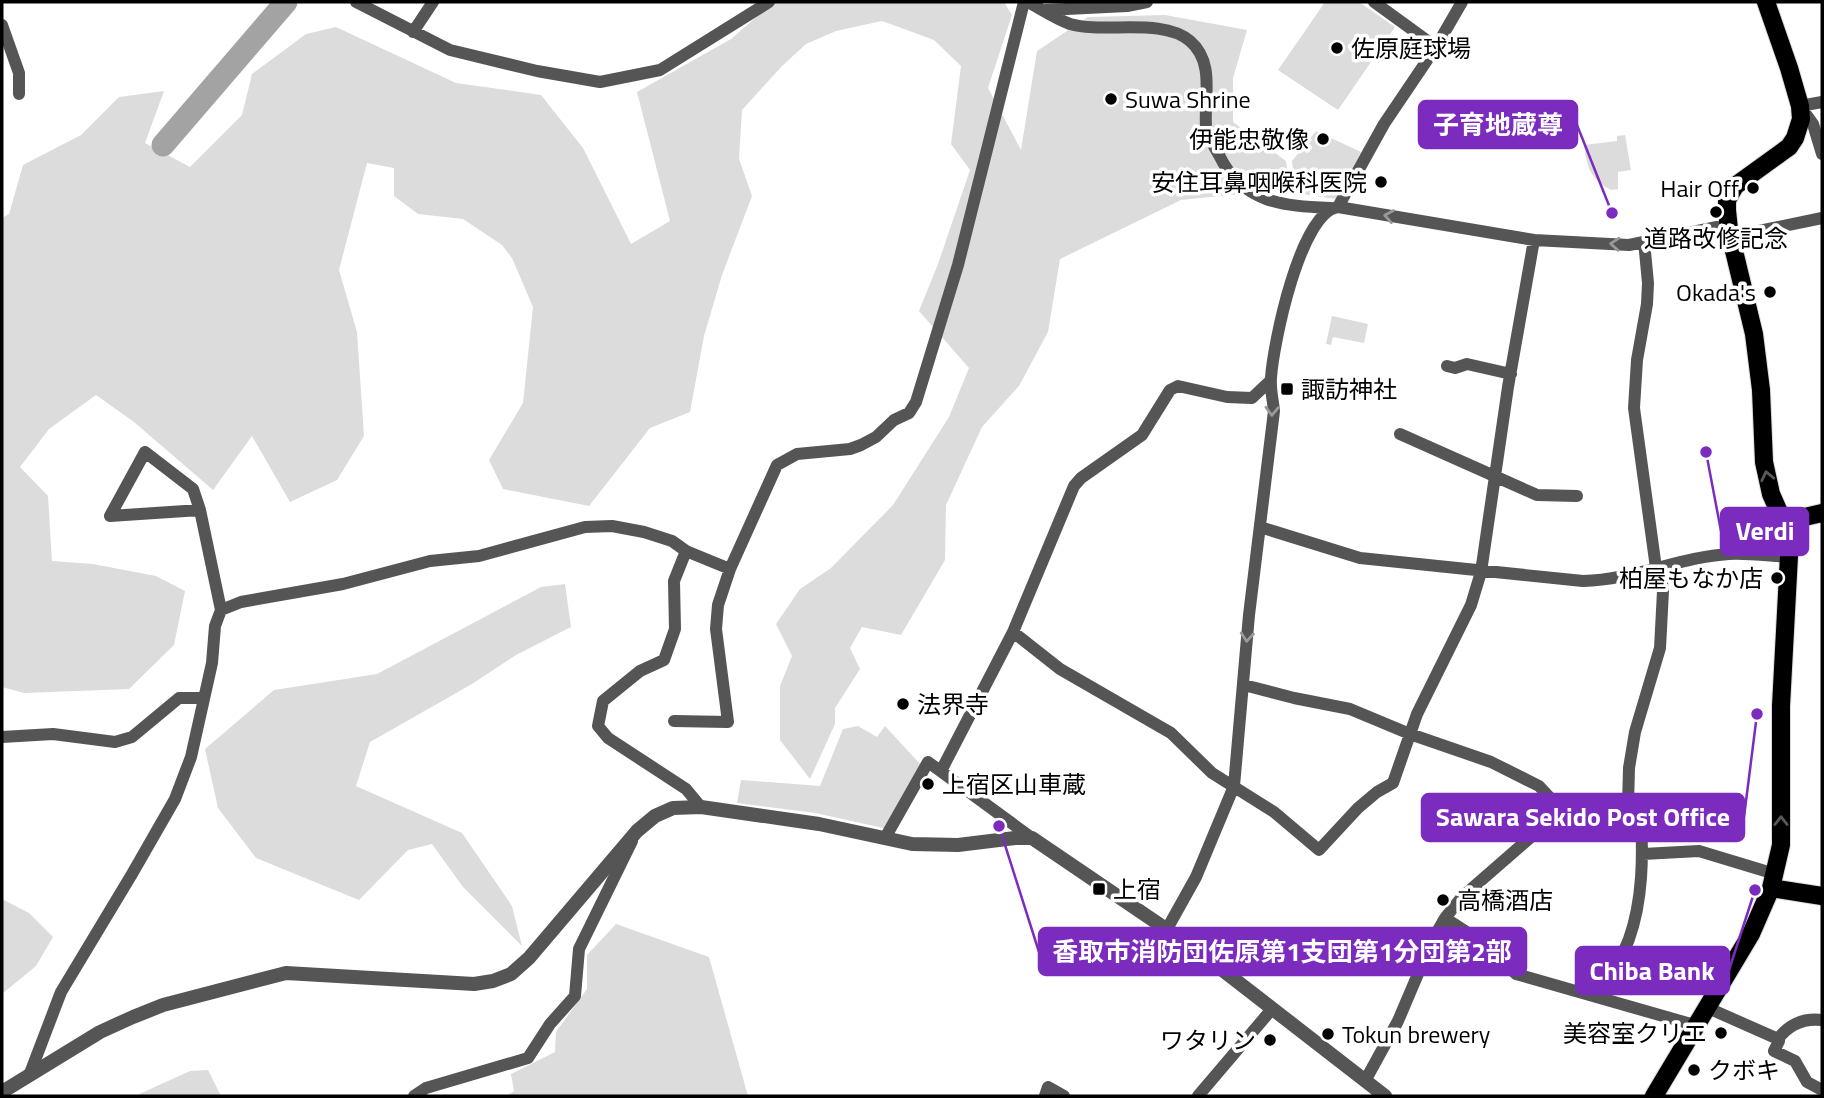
<svg xmlns="http://www.w3.org/2000/svg" width="1824" height="1098" viewBox="0 0 1824 1098" font-family="'Titillium Web','Noto Sans JP',sans-serif">
<rect width="100%" height="100%" fill="#fff"/>
<path fill="#dcdcdc" d="M774,2H1004L1012,15L988,88L1021,150L1037,51L1088,17L1165,15L1247,30L1233,78V122L1286,161L1290,189L1181,200L1060,259L1048,332L1019,386L982,427L946,505L945,560L901,635L862,627L850,648L860,669L835,708V724L810,779L780,740V686L792,656L776,624L800,589L831,568L893,505L949,417L969,368L919,311L938,264L970,170L951,144L961,66L934,40L882,21L836,31L806,44L781,67L742,110L739,159L752,196L722,275L704,336L690,412L650,428L589,506L503,489L489,460L523,403L533,307L512,258L502,245L463,219L418,214L394,196V168L367,163L339,270L357,332L364,436L337,480L290,502L252,436L213,490L134,422L96,395L49,429L20,467L48,496L52,561L93,564L156,576L185,591L174,645L129,689L24,693L2,687V218L9,214L23,165L81,135L119,97L164,91L145,143L190,167L242,115L252,74L306,34L336,27L456,83L541,95L583,148L631,244L670,221L637,92L731,39Z
M1325,2H1359L1395,27L1338,110L1278,70Z
M1316,131L1361,152L1336,199L1296,193L1292,161Z
M1625,135L1631,170L1618,172V189L1611,190C1590,179 1587,167 1584,145L1617,141V136Z
M1332,316L1368,324L1364,343L1333,337L1331,345L1326,344Z
M565,584L571,627L516,655L472,684L370,742L356,786L462,833L512,906L522,946L463,887L432,844L408,850L359,900L256,858L218,808L205,749L274,690L377,674L541,587Z
M858,726L877,737L885,726L921,765L888,829L815,813L737,803L741,780L820,786L843,729Z
M2,899L29,913L53,937L36,966L2,994Z
M616,924L709,957L748,1096H506L514,1091L511,1074L555,1052L556,1032L587,989V955Z
M208,1070L221,1096H135L190,1071Z"/>
<g fill="none" stroke-linecap="round" stroke-linejoin="round">
<path stroke="#a3a3a3" stroke-width="23" d="M163,145L286,2"/>
<g stroke="#dbdbdb" stroke-width="20">
<path id="primary" d="M1783,522L1822,513
M1771,888L1822,896
M1654,1096L1751,934L1771,888L1781,845V706L1790,537L1771,494L1764,462L1761,390L1754,334L1729,230L1727,210V200L1735,186L1789,147L1795,138L1801,119L1800,106L1789,68L1766,2"/>
</g>
<path stroke="#555" stroke-width="12" d="M356,2L450,50L537,71L600,82L660,70L769,2
M1028,2C1041,9 1056,19 1070,24C1104,34 1162,17 1190,41C1215,62 1204,98 1206,126C1207,136 1214,146 1219,155C1242,203 1283,206 1331,208
M1374,2L1436,47
M1046,10L1127,6L1147,2
M2,25L19,73V94
M413,32L433,2
M1822,102L1800,106L1813,124L1822,154
M1338,207L1384,124L1436,47L1462,2
M1644,241L1648,283L1647,304L1637,360L1634,408L1656,568
M1447,366L1455,368L1467,364L1511,374
M1400,434L1537,495L1577,496
M200,510L193,489L145,452L110,516L200,510L221,610
M1260,527L1360,558L1583,581C1633,580 1680,557 1729,554C1749,553 1770,556 1790,557
M686,551L674,581L675,629L664,660L640,671L603,701L598,726L608,738L686,789L701,807
M1013,632L1060,669L1171,733L1212,773L1274,812L1319,850L1358,808L1377,792L1393,783L1417,714L1471,605L1481,572L1508,387L1534,240
M1244,685L1294,698L1350,709L1410,734L1491,762L1539,786L1567,816
M674,721L728,722L716,629L718,605L730,569
M2,737L53,734L115,742L132,737L179,698H204
M941,771L1013,632L1074,486L1081,478L1142,435L1170,390L1178,386L1227,397L1252,398L1270,381
M885,838L928,762L1032,838
M1643,854L1699,851L1775,874
M1445,918L1488,946L1516,974L1698,1026
M1167,929L1196,877L1234,786L1249,615L1274,411C1273,400 1270,389 1271,378C1273,345 1300,212 1338,207L1534,240L1629,245L1717,227L1744,234L1822,218
M1603,999C1611,979 1621,959 1629,939C1643,900 1643,856 1641,816L1628,805L1629,768L1635,732L1660,648L1663,591L1660,567
M1708,1008L1778,1039C1789,1024 1804,1018 1822,1020
M1778,1039L1779,1041L1774,1051L1795,1061L1807,1082L1822,1090
M29,1076L61,992L132,874L175,799L191,757L212,663L215,626L221,610L241,602L343,584L430,561L479,556L585,527L612,526L644,532L672,541L686,551L730,569L777,465L797,454L850,449L861,445L876,437L894,420L909,413L916,402L958,265L1024,2
M1365,1081L1398,1021L1432,941L1445,918L1462,897L1539,830L1567,816L1628,805
M414,1096L426,1088L528,1058L550,1024L575,996L579,949L632,841
M1045,1096L1048,1087L1064,1096
M1198,1096L1272,1009"/>
<path stroke="#555" stroke-width="14" d="M2,1092L100,1032L133,1017L163,1005L286,973L474,984L493,981L511,974L529,958L637,831L655,816L673,808L701,807L819,824L912,844L958,845L1015,838H1032L1194,948L1385,1096"/>
<use href="#primary" stroke="#000" stroke-width="18"/>
</g>
<defs><path id="oneway-chevron" d="M-2-3.5L2.5 0L-2 3.5" fill="none" stroke-width="1.6" stroke-linecap="round" stroke-linejoin="round" transform="scale(1.75)"/></defs>
<g stroke="#999">
<use href="#oneway-chevron" transform="translate(1389 216) rotate(-170)"/>
<use href="#oneway-chevron" transform="translate(1615 244) rotate(-176)"/>
<use href="#oneway-chevron" transform="translate(1272 411) rotate(92)"/>
<use href="#oneway-chevron" transform="translate(1247 637) rotate(95)"/>
</g>
<g stroke="#595959">
<use href="#oneway-chevron" transform="translate(1767 476) rotate(-102)"/>
<use href="#oneway-chevron" transform="translate(1781 821) rotate(-90)"/>
</g>
<g fill="#000" stroke="#fff" stroke-width="2.5">
<circle cx="1337" cy="48" r="7"/>
<circle cx="1111" cy="99" r="7"/>
<circle cx="1323" cy="139" r="7"/>
<circle cx="1381" cy="182" r="7"/>
<circle cx="1753" cy="188" r="7"/>
<circle cx="1716" cy="212" r="7"/>
<circle cx="1770" cy="292" r="7"/>
<rect x="1280" y="382" width="14" height="14" rx="3.5"/>
<circle cx="1777" cy="578" r="7"/>
<circle cx="903" cy="704" r="7"/>
<circle cx="928" cy="784" r="7"/>
<rect x="1092" y="882" width="14" height="14" rx="3.5"/>
<circle cx="1443" cy="900" r="7"/>
<circle cx="1721" cy="1033" r="7"/>
<circle cx="1328" cy="1034" r="7"/>
<circle cx="1270" cy="1040" r="7"/>
<circle cx="1694" cy="1070" r="7"/>
</g>
<g text-anchor="middle" dominant-baseline="central" stroke-width="7" stroke-linejoin="round" paint-order="stroke">
<g font-size="24" fill="#000" stroke="#fff" text-anchor="start">
<text x="1351" y="48">佐原庭球場</text>
<text x="1125" y="99">Suwa Shrine</text>
<text x="1309" y="139" text-anchor="end">伊能忠敬像</text>
<text x="1367" y="182" text-anchor="end">安住耳鼻咽喉科医院</text>
<text x="1739" y="188" text-anchor="end">Hair Off</text>
<text x="1716" y="238" text-anchor="middle">道路改修記念</text>
<text x="1756" y="292" text-anchor="end">Okada's</text>
<text x="1301" y="389">諏訪神社</text>
<text x="1763" y="578" text-anchor="end">柏屋もなか店</text>
<text x="917" y="704">法界寺</text>
<text x="942" y="784">上宿区山車蔵</text>
<text x="1113" y="889">上宿</text>
<text x="1457" y="900">高橋酒店</text>
<text x="1707" y="1033" text-anchor="end">美容室クリエ</text>
<text x="1342" y="1034">Tokun brewery</text>
<text x="1256" y="1040" text-anchor="end">ワタリン</text>
<text x="1708" y="1070">クボキ</text>
</g>
</g>
<path fill="none" stroke="#7b2cbf" stroke-width="2.5" d="M1612 213L1577 125M1706 452L1721 531M1757 714L1744 817M999 826L1039 952M1755 890L1729 970"/>
<g fill="#7b2cbf" stroke="#fff" stroke-width="2.5">
<circle cx="1612" cy="213" r="7"/>
<circle cx="1706" cy="452" r="7"/>
<circle cx="1757" cy="714" r="7"/>
<circle cx="999" cy="826" r="7"/>
<circle cx="1755" cy="890" r="7"/>
</g>
<g fill="#7b2cbf" stroke="#7b2cbf" stroke-width="2.5">
<rect x="1419" y="101" width="158" height="47" rx="7"/>
<rect x="1721" y="508" width="87" height="47" rx="7"/>
<rect x="1422" y="794" width="322" height="47" rx="7"/>
<rect x="1039" y="928" width="487" height="47" rx="7"/>
<rect x="1576" y="947" width="153" height="47" rx="7"/>
</g>
<g font-size="26" text-anchor="middle" font-weight="bold" fill="#fff">
<text x="1498" y="134">子育地蔵尊</text>
<text x="1765" y="540">Verdi</text>
<text x="1583" y="826">Sawara Sekido Post Office</text>
<text x="1282" y="961">香取市消防団佐原第1支団第1分団第2部</text>
<text x="1652" y="980">Chiba Bank</text>
</g>
<rect width="1824" height="1098" fill="none" stroke="#000000" stroke-width="7"/>
</svg>
